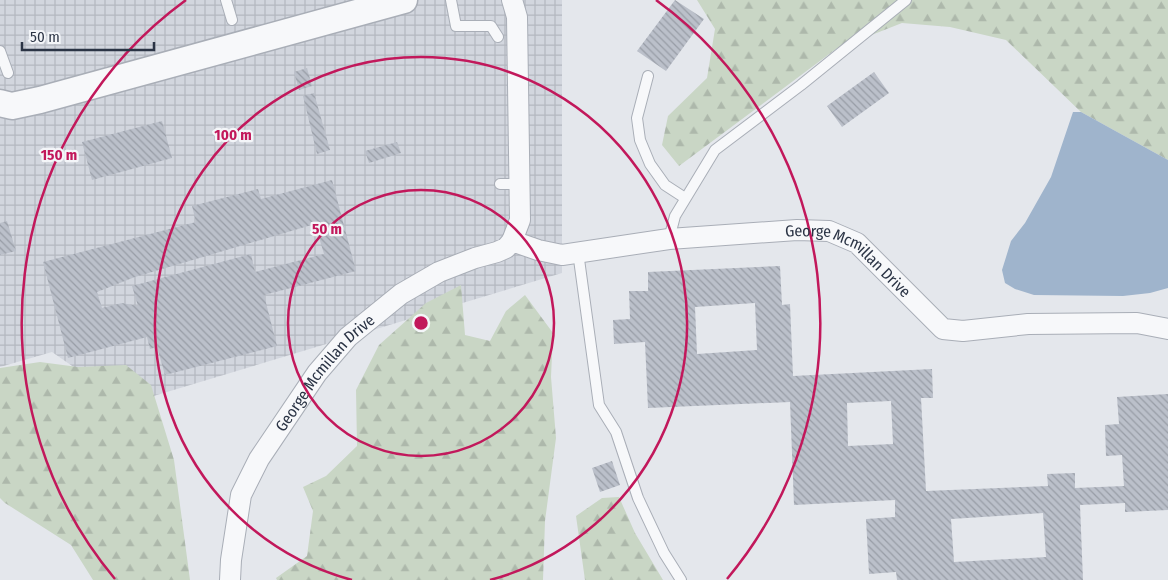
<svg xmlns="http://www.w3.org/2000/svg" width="1168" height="580" viewBox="0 0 1168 580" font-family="'Fira Sans Condensed',sans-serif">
<defs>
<pattern id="industrial-grid" width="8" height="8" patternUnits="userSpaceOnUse" patternTransform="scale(1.25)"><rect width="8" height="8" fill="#d2d6de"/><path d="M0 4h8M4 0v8" fill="none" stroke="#b4b8c0"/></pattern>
<pattern id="forest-firs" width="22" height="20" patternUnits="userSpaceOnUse" patternTransform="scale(1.25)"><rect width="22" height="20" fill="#c9d6c5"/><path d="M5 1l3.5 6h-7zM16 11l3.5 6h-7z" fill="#adb8ab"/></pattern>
<pattern id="building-back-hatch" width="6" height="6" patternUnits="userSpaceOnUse" patternTransform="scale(1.25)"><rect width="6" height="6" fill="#bbc0ca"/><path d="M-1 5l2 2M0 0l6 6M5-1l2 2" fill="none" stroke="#989da6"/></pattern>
</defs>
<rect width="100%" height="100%" fill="#e4e7ec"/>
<path fill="url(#industrial-grid)" d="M0,0H562V273L127,404L52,352L0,367Z"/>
<path fill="url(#forest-firs)" d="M697,0H1168V160L1081,112L1006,40L950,27L902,23L836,49L679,166L662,145L668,116L707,78L715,29Z
M461,285L465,335L490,341L506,311L525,295L553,333L551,377L556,438L545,521L543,580H277L276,578L307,556L313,511L303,487L326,476L357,446L356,390L379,345L426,303Z
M40,362L78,367L126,365L151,385L174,460L190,580H93L71,545L5,503L0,498V368Z
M619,497L635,533L663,580H585L576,516L602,498Z"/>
<path fill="#9fb4cc" d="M1073,112H1081L1168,160V288L1150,293L1123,296L1034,295L1015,289L1005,283L1002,270L1011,241L1025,223L1051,177Z"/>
<path fill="url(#building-back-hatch)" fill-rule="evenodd" d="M675,0L704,19L666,71L637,51Z
M307,68L312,86L299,90L294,72Z
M874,72L889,93L842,127L827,106Z
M314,93L330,150L317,154L303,96Z
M162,121L172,158L92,180L82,142Z
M397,142L401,153L369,163L365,151Z
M332,180L356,271L264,295L277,346L165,375L157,347L150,349L147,337L68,358L43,262L196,222L192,206L258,189L261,199ZM315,224L324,254L255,272L251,254L132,286L138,306L122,303L102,308L97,292L135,277Z
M7,221L16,251L0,255V223Z
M780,266L782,305L790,304L793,376L932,369L933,398H921L926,491L1048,486L1047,474L1075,473V488L1124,486L1122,455L1106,456L1105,425L1119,424L1117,397L1168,394V510L1125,512V503L1080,505L1083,580H897L896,572L869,574L866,519L895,517V500L794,505L790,402L648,408L645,342L614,344L613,320L630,319L629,291H648V272ZM755,303L757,350L697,354L695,307ZM891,401L893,444L848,446L847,403ZM1043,513L1046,557L954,562L951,519Z
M612,461L620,485L600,492L592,468Z"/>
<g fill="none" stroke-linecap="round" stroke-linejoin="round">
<g stroke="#a9aeb7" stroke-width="12">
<path id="service" d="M226,0L232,20
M451,0L456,26H491L498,37
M0,51L8,73
M648,76L637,118L640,140L650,164L665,185L685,198
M500,184H520
M669,239L675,216L715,150L801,85L906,0
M578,252L599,405L616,432L638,498L664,553L681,580"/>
</g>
<g stroke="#a9aeb7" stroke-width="22">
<g id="minor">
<path d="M512,241L520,220L517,17L512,0"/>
<path id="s1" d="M230,580L231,560L241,495L259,459L317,373L348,337L401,294L439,272L475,258L497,252L506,248L512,241L538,250L562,255L669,239L797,230L829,231L857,243L943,329L963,331L1028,324L1137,323L1168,329"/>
</g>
</g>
<g stroke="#a9aeb7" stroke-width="29">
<path id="tertiary" d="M0,103L12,106L40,100L404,0"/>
</g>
<use href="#service" stroke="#f7f8fa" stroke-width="10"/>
<use href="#minor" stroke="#f7f8fa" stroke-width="20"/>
<use href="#tertiary" stroke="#f7f8fa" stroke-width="26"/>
</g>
<g fill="none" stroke="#c2185b" stroke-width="2.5">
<circle cx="421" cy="323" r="133"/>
<path d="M352 580A266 266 0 1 1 490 580"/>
<path d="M115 579A399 399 0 0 1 186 0M656 0A399 399 0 0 1 727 579"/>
</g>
<g text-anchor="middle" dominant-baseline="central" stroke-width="4.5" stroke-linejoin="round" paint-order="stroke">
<g font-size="16" fill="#2b3445" stroke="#f4f6f9">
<text stroke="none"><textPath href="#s1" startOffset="820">George Mcmillan Drive</textPath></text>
<text stroke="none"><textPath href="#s1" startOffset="235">George Mcmillan Drive</textPath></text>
</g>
</g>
<circle cx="421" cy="323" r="8" fill="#c2185b" stroke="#f4f6f9" stroke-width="2.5"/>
<g font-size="15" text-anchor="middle" font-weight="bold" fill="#c2185b" stroke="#f4f6f9" stroke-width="4.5" stroke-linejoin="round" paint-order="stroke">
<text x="233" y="140">100 m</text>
<text x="59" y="160">150 m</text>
<text x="327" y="234">50 m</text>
</g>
<path d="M22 42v8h132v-8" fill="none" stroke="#2b3445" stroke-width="2.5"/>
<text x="30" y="42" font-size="15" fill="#2b3445" stroke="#f4f6f9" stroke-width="4" paint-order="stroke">50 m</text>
</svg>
